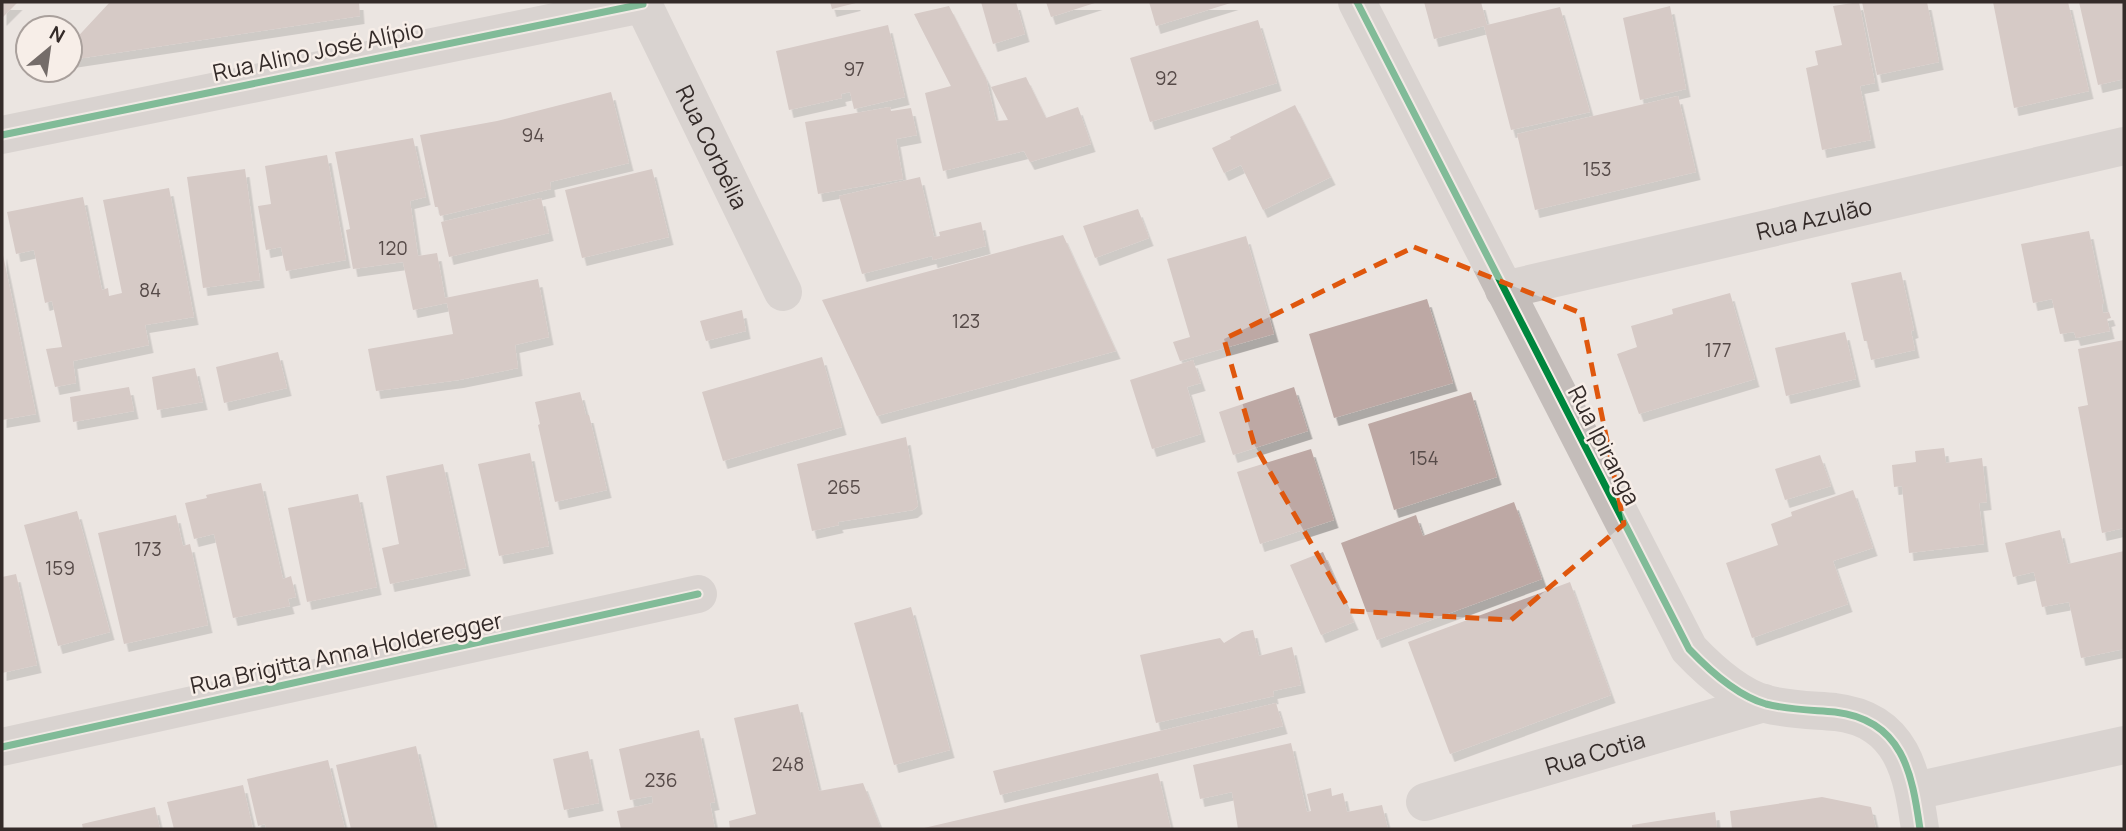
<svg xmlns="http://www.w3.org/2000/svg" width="2126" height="831" viewBox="0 0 2126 831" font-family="Manrope,sans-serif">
<defs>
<filter id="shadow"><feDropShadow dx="4.5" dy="8" stdDeviation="0" flood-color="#0004"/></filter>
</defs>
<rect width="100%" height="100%" fill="#ebe5e1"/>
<path fill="#bda8a4" filter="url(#shadow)" d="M2,2H18L2,18Z
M110,2H359L360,16L70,60V45Z
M830,2H856V3L832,9Z
M981,2H1016L1025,34L993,44Z
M1046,2H1098L1051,17Z
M1149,2H1234L1156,26Z
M1424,2H1481L1487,25L1560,7L1590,112L1511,130L1484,26L1434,39Z
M1859,2L1875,83L1860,86L1871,140L1822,150L1806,68L1818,65L1815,51L1842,45L1833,6Z
M1862,2H1927L1939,62L1877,75Z
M1993,2H2068L2089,91L2014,108Z
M2079,2H2124V79L2098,85Z
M949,6L986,78L996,121L1008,120L991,87L1026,77L1046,118L1078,107L1091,144L1030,162L1024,151L943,171L925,93L951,86L914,14Z
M1670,6L1686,89L1640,100L1623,18Z
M1258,20L1277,83L1150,122L1130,58Z
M888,25L905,97L854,109L850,92L841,94L842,98L789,110L776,51Z
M611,92L629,163L550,182L551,189L440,216L438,207H435L420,135L497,121Z
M1678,96L1696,172L1535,210L1517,134Z
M1295,105L1331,177L1263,210L1241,165L1224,173L1212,148L1231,139L1230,137Z
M890,107L891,111L911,108L917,135L896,139L903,179L818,194L805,122Z
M413,138L426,197L410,201L418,256L437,253L445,298L538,279L549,337L515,345L518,368L459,380L376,391L368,349L453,334L447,303L413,310L403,262L353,269L346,230L350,229L335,152Z
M327,155L346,260L286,271L281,247L266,250L258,206L271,204L265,166Z
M245,169L260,280L203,288L187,177Z
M652,169L669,237L582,258L565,190Z
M920,177L934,237L940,236L939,232L981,222L986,246L933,260L932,256L862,274L839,196Z
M169,188L194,317L145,325L149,345L73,361L76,383L55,387L46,349L62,347L52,301L45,303L34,250L16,254L7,212L83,197L102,290L108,288L109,296L122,293L103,200Z
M541,198L549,233L449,257L441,222Z
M1138,209L1149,238L1095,258L1083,226Z
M2089,231L2104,304H2102L2103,313L2109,312L2111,318L2107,319L2110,331L2076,338L2074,332L2060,334L2052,299L2033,303L2021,244Z
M1063,235L1116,351L877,416L822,300Z
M1246,236L1274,334L1180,361L1173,342L1190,337L1167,259Z
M2,250L36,414L2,420Z
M1901,272L1914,330L1911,331L1915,350L1871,360L1867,341H1864L1851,283Z
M1730,293L1755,379L1639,414L1617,354L1637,347L1631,326L1673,314L1672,309Z
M1427,299L1453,383L1334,418L1309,334Z
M742,310L746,331L706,341L700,321Z
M1845,332L1856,379L1786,396L1775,348Z
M2124,340V528L2102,533L2078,407L2088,405L2078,349Z
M278,352L287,388L224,403L216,367Z
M822,357L842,427L723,461L702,392Z
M1193,360L1201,383L1187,387L1201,434L1152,449L1130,380Z
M195,368L203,402L157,410L152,377Z
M129,387L134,411L73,422L70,397Z
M1294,387L1308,431L1233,455L1219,412Z
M580,392L586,415H589L607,490L555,502L538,425L540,424L535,402Z
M1471,392L1497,477L1394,510L1368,424Z
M906,437L918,506L913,510L838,522L839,525L812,531L797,464Z
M1944,448L1946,463L1982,458L1987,502L1979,503L1984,544L1909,553L1902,486L1894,487L1892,465L1916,462L1915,451Z
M1311,449L1334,520L1260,544L1237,472Z
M530,453L549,546L499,556L478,464Z
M1820,455L1831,486L1785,500L1775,469Z
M443,464L466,568L390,584L382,548L399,544L386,476Z
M261,483L283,579L291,576L296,597L288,599L290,606L233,618L214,534L194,539L185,503L207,498L206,495Z
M1853,490L1873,548L1833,561L1848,604L1752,638L1726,563L1778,545L1771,524L1792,516L1791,512Z
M358,494L377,587L307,602L288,508Z
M1514,502L1542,579L1377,640L1341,543L1416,515L1423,536Z
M77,511L110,632L58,646L24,525Z
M176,515L183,546L190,544L208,625L124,644L98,533Z
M2060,530L2068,564L2124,551V649L2081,658L2069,602L2042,607L2034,572L2013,577L2005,543Z
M1323,552L1354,622L1321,635L1290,565Z
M16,574L37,665L2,673V577Z
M1570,582L1611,695L1450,754L1408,642Z
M911,607L950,750L894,765L854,623Z
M1253,630L1259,656L1292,647L1301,685L1273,691L1274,696L1156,723L1140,655L1220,638L1224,643L1242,632Z
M1276,703L1283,726L1000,795L993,771Z
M798,704L819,791L863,783L881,829H730L729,821L756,814L734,718Z
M699,730L715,802L710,803L715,829H621L617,811L653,803L652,796L630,800L619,749Z
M1291,743L1307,812L1311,811L1307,794L1331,788L1332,796L1343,793L1347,812L1382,805L1388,829H1238L1232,792L1200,799L1193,765Z
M416,746L435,829H351L336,765Z
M588,751L599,803L564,810L553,759Z
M328,760L345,829H266L265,824L258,826L247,779Z
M1158,773L1171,829H924V828Z
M243,785L253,829H174L167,802Z
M1822,797L1871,807L1876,829H1732L1730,811Z
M155,807L160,829H83L82,824Z
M1715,812L1717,829H1632V825Z"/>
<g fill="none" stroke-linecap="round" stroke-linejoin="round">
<g stroke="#c4bdba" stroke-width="38">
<path id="s1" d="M642,2L783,292"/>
<path d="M2,135L643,4"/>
<path id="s2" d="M1504,290L2124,146"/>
<path d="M2,747L698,594"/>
<path d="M1915,791L2124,745"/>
<path id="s3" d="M1425,802L1764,703"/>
</g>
<path stroke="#c4bdba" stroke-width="38" d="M1357,2L1689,649C1708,669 1738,696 1766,704C1789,710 1812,710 1835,712C1903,720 1912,773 1920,829"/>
<g stroke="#f7eee8" stroke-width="11">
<path id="cycleway" d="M1357,2L1689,649C1708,669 1738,696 1766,704C1789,710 1812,710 1835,712C1903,720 1912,773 1920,829
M2,135L643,4
M2,747L698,594"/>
</g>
<use href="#cycleway" stroke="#00873e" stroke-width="7"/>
</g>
<path d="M0 0H2126V831H0ZM1414,247L1581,313L1624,524L1511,620L1350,611L1254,444L1224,339Z" fill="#ebe5e1" fill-opacity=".55" fill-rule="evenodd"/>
<path fill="none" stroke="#df570d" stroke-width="5" stroke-dasharray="14 9" stroke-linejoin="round" d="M1414,247L1581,313L1624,524L1511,620L1350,611L1254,444L1224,339Z"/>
<g text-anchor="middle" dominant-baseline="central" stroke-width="5" stroke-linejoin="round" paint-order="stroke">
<g font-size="19" fill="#564a48">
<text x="854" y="69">97</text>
<text x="1166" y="78">92</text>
<text x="533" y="135">94</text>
<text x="1597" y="169">153</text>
<text x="393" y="248">120</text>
<text x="150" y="290">84</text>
<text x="966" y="321">123</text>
<text x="1718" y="350">177</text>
<text x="1424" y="458">154</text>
<text x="844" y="487">265</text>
<text x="148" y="549">173</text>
<text x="60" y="568">159</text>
<text x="788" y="764">248</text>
<text x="661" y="780">236</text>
</g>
<g font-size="23" fill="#342b29" stroke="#f7eee8">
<text transform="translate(318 50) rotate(-12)">Rua Alino José Alípio</text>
<text stroke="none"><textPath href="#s1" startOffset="161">Rua Corbélia</textPath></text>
<text stroke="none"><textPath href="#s2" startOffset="318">Rua Azulão</textPath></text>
<text transform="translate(1605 445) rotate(63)">Rua Ipiranga</text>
<text transform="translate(346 652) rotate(-12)">Rua Brigitta Anna Holderegger</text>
<text stroke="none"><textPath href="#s3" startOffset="177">Rua Cotia</textPath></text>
</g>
</g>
<rect width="2126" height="831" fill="none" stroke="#342b29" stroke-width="7"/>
<g transform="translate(49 49) rotate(29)"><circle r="33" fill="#f7eee8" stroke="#a9a09c" stroke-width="2"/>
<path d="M0-5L12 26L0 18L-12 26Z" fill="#746c69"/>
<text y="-10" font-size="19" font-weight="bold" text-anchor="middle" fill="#342b29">N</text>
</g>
</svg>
